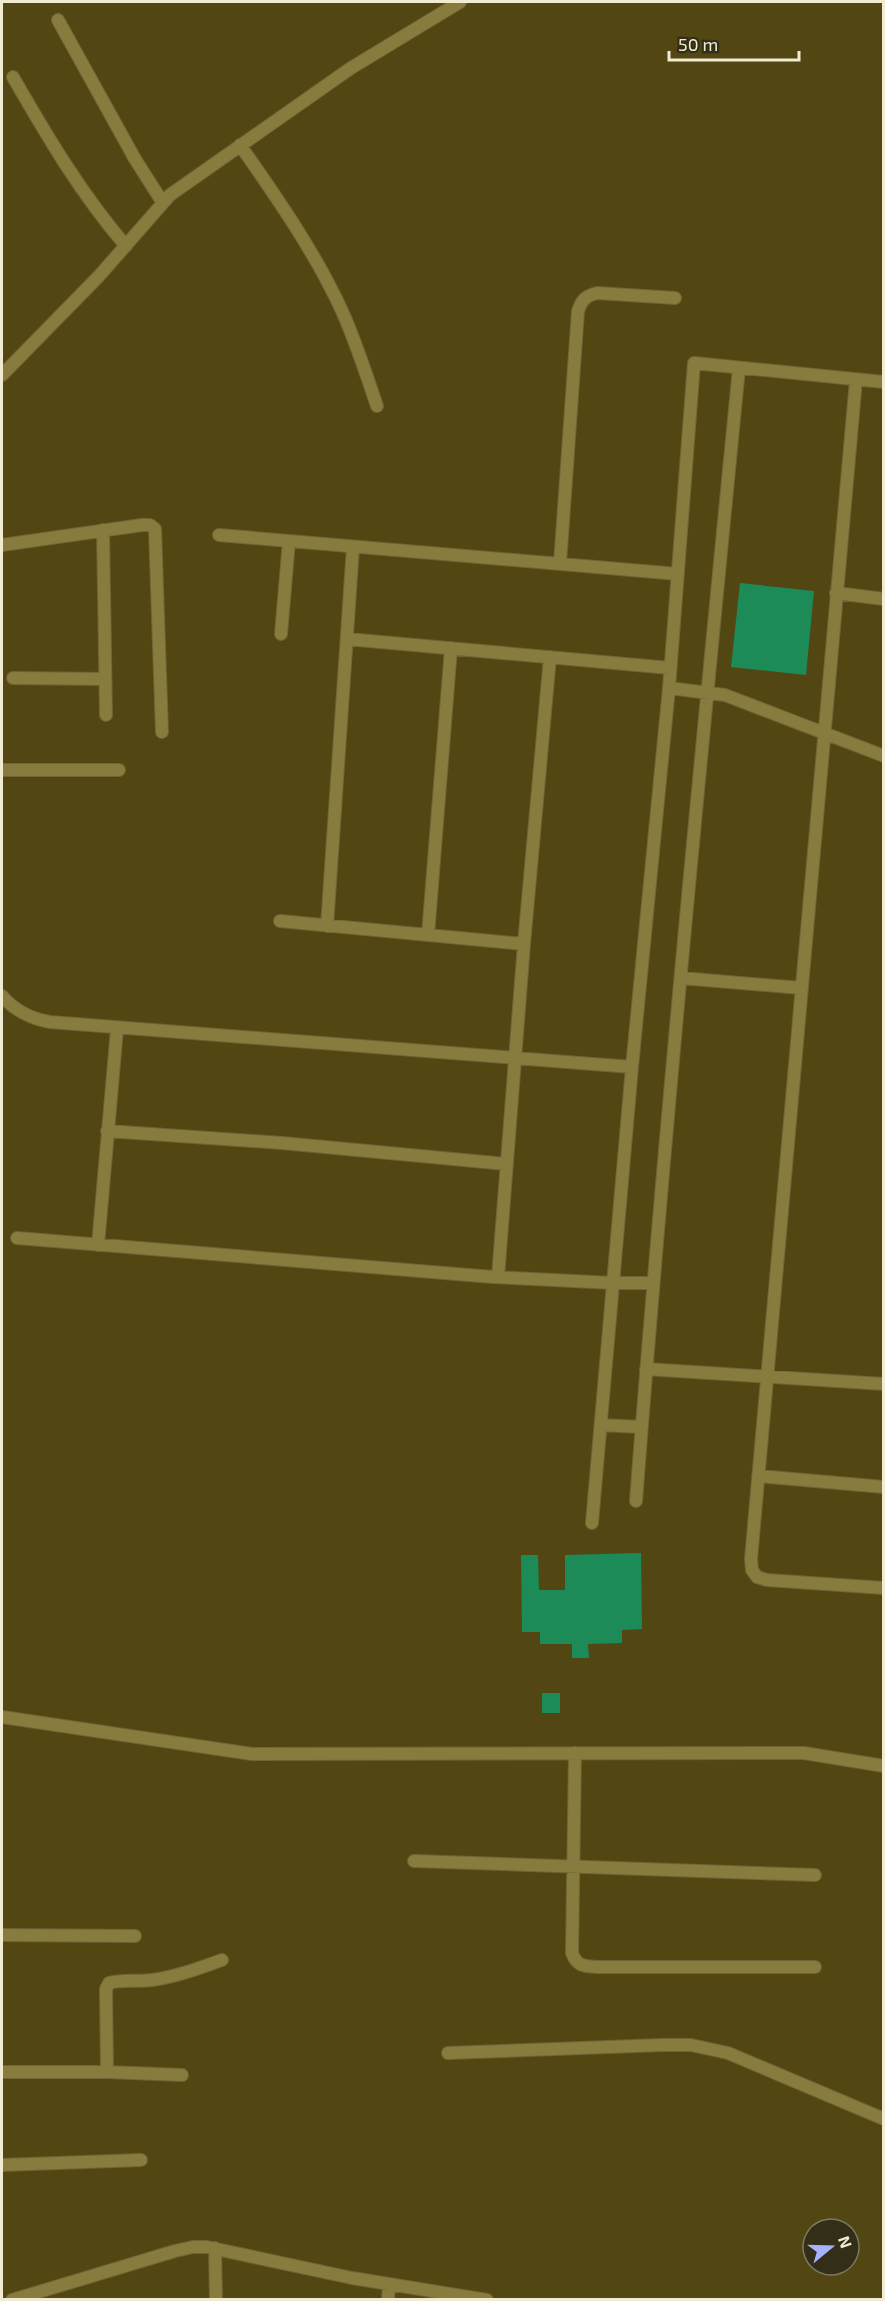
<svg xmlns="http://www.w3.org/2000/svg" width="885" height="2301" viewBox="0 0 885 2301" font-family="'Exo 2',sans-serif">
<rect width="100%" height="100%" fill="#524713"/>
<path fill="#1c8b58" d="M740,583L814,591L806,675L731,667Z
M641,1553L642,1629L622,1630V1643L588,1644L589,1658H572V1644H540V1632H522L521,1555H538L539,1590H565V1555Z
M542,1693H560V1713H542Z"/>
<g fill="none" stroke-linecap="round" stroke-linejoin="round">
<g stroke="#6f6535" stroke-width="14">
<path id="street" d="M58,20L135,159L163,203
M13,77C47,136 81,194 126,246
M240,145C277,198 315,252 342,311C356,342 366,374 377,406
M2,375L99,276L170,195L351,68L460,2
M856,380L751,1559L752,1570L757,1577L767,1580L884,1588
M103,530L106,715
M219,535L678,574
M2,545L142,525H150L155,529L162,732
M560,564L578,311C582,300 585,296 597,293L675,298
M836,593L884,599
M281,634L289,541
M347,639L670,668
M13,678L105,679
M669,688L725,695L884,756
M2,770H119
M280,921L524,944
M327,926L353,547
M428,935L451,648
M681,978L801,988
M2,996C14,1010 32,1019 50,1022L632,1067
M107,1131L282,1143L506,1164
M17,1238L493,1277L613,1283H653
M98,1245L117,1029
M498,1277L524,944L550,657
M646,1369L884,1384
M601,1425L641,1427
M758,1476L884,1487
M636,1501C665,1123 702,745 739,368
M592,1523L632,1067L669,688L694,363L884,382
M2,1717L252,1754L804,1753L884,1766
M575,1753L572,1953C577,1967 585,1966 598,1967H815
M414,1861L815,1875
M2,1935L135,1936
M448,2053L662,2045H691L728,2053L884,2119
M2,2072H107L182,2075
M107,2072L106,1989L109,1983C122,1979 138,1982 152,1980C176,1977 199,1968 222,1960
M2,2165L141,2160
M215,2248L216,2300
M12,2300L175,2251L193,2247H207L352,2278L487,2300
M388,2300L389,2284"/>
</g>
<use href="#street" stroke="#887b3e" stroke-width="12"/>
</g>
<rect width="885" height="2301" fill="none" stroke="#f1ecd1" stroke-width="6"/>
<g transform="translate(831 2247) rotate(71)"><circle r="28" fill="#322e18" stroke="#7e7a62" stroke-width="1.5"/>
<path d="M0-4.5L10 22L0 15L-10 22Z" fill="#a6b1fc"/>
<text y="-9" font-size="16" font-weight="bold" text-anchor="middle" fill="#f1ecd1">N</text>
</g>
<path d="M669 51v9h130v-9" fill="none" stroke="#f1ecd1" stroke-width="3"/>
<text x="678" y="51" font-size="18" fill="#f1ecd1" stroke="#322e18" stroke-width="4.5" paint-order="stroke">50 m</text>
</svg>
